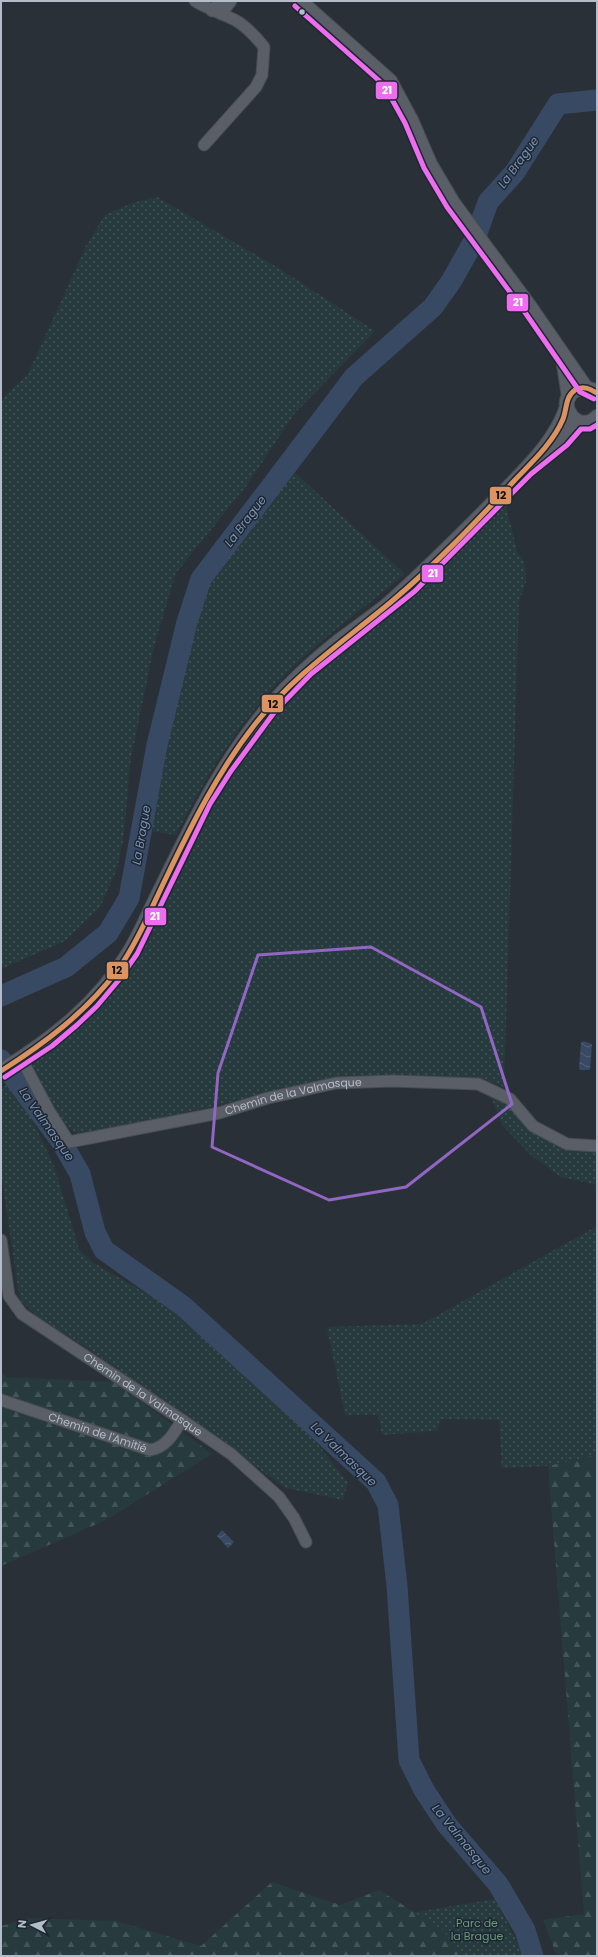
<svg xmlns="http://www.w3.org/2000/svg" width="598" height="1957" viewBox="0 0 598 1957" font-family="Poppins,sans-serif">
<defs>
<pattern id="grass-dots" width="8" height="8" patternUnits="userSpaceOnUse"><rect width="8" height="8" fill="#273a3e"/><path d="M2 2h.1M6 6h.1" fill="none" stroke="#445559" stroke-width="1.8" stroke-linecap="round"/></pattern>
<pattern id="forest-firs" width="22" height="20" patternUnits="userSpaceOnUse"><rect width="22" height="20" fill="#273a3e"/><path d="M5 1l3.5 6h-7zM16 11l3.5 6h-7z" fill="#445559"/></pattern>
<pattern id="water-waves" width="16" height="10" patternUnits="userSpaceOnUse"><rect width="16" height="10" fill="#384963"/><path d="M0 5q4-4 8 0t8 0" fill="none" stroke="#526178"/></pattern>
</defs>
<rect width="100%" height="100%" fill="#2a3038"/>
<path fill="url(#grass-dots)" d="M157,197L280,269L375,331L294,414L247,485L176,573L154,646L138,724L130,764L124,835L117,869L100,907L65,941L1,969V400L28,374L86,246L105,215L132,203Z
M293,471L405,574C357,614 303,651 263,699C228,740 200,787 176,835L150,831L151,812L167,734L205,587L223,558Z
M505,502L517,551L525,563L526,582L519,602L504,1087L487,1080H430L363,1075L324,1080L86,1136L78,1134L64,1125C55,1111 28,1077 34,1061L83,1021L119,981L137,954L222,786L253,740L272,717L312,676L428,580Z
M11,1084L18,1090L54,1166L79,1249L92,1262L161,1302L211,1345L267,1394L317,1443L348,1483L343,1500L286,1488L83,1345L38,1317L20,1300L1,1174V1087Z
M489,1091L506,1105L527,1127L597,1149V1185L561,1177L532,1156L502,1125Z
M597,1226V1455L548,1466L502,1468L499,1420L441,1419L437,1431L382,1435L378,1415H345L327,1327L422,1324Z
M495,1899L524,1956H212L207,1947Z"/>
<path fill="url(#forest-firs)" d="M1,1372L6,1377L115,1382L212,1454L106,1520L1,1566Z
M597,1455V1956H557L543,1920L584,1914L548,1466Z
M272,1882L340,1905L379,1890L443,1930L463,1956H1V1926L29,1918L116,1921L201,1946Z"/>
<path fill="url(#water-waves)" d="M583,1041L592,1044L590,1069L588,1070H580L579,1067L581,1043Z
M222,1530L234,1542L228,1548L217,1536Z"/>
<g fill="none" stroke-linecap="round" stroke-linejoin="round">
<path stroke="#384963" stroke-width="21" d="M1,996L66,967L108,933L129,898L157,745L187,622L201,579L354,377L433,307L452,280L475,239L488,202L515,172L558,104L597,100
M1,1060L61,1141L80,1174L95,1232L104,1250L183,1306L376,1482L388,1505L397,1586L409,1760L424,1790L447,1825L498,1884L525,1930L533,1956"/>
<g stroke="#484c53" stroke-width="13">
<g id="minor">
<path d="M195,1C208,9 221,13 235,20C246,26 256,37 264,47L262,75L256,87L204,145"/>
<path d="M212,11L220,1"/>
<path d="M221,14L231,1"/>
<path id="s1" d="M21,1058L49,1111L69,1142L219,1113L268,1098L336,1083L392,1081L478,1084L510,1099L533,1126L567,1144L597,1146"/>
<path id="s2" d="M1,1240L9,1296L22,1314L182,1420L231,1454L279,1497L294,1518L306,1542"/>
<path id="s3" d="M1,1400L150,1450C166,1448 174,1433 182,1420"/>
</g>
</g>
<g stroke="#484c53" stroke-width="16">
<path id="tertiary" d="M300,1L390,81L411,120L430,164L453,203L530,307L586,388
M563,358L569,397
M597,393C592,389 586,387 579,389C552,396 575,438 597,417
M547,452L562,440L578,422
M1,1071C52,1040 99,1003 130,951C142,931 151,908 162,887C193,823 224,759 271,705C292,681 315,660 339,641C355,629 371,618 386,606C425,572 461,535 498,498C524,471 555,443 567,407"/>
</g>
<use href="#minor" stroke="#5a5e66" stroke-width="11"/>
<use href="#tertiary" stroke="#5a5e66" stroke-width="14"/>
<g stroke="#1d2633" stroke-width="8">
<path id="bus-1" d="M1,1071C45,1043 85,1013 117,971C137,943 150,911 165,880C191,826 218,771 256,723C294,675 344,641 391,602C435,565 475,523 514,481C531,463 553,443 563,419C567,409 565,397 575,390C583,385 590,389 597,393"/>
</g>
<g stroke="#1d2633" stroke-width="8">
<path id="bus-2" d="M295,6L384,85L405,123L424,168L447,207L524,311L580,392L594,399
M5,1077L52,1046L77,1025L97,1006L118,981L137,954L210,804L231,771L276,710L311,674L415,591L531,474L567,445L581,429H590L597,425"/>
</g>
<use href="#bus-1" stroke="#dc935f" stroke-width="5"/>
<use href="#bus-2" stroke="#ee6dee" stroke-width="5"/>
</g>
<path fill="none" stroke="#9266c3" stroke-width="3" stroke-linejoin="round" d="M371,947L481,1007L512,1104L406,1187L329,1200L212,1147L218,1073L258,955Z"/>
<circle fill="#b4bcc9" stroke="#1d2633" stroke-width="1.5" cx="302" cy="12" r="3.5"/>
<g text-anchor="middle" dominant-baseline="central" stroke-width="3" stroke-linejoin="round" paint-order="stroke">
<g font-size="11" fill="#b4bcc9" stroke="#1d2633">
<text stroke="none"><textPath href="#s1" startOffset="326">Chemin de la Valmasque</textPath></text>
<text stroke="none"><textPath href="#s2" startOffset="224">Chemin de la Valmasque</textPath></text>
<text stroke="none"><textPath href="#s3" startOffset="102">Chemin de l'Amitié</textPath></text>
</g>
<g font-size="11" fill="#6b9a76" stroke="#1d2633">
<text x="477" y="1923">Parc de<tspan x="477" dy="13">la Brague</tspan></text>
</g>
<g font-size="12" font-style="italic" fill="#7c92b1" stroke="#1d2633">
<text transform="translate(518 162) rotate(-54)">La Brague</text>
<text transform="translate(245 521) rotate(-53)">La Brague</text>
<text transform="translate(141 835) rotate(-80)">La Brague</text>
<text transform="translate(47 1124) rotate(55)">La Valmasque</text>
<text transform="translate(344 1454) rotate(44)">La Valmasque</text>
<text transform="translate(462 1839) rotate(51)">La Valmasque</text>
</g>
</g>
<g stroke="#1d2633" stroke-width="1.5">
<rect x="375" y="81" width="23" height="19" rx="4" fill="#ee6dee"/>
<rect x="506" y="293" width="23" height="19" rx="4" fill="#ee6dee"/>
<rect x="489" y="486" width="23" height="19" rx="4" fill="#dc935f"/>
<rect x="421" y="564" width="23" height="19" rx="4" fill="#ee6dee"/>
<rect x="261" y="694" width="23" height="19" rx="4" fill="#dc935f"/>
<rect x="144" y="907" width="23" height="19" rx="4" fill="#ee6dee"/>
<rect x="106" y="961" width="23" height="19" rx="4" fill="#dc935f"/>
</g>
<g font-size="11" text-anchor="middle" font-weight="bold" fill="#fff">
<text x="387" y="94">21</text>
<text x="518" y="306">21</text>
<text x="433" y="577">21</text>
<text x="155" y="920">21</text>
</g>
<g font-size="11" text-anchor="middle" font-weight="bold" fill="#111">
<text x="501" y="499">12</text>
<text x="273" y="708">12</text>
<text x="117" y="974">12</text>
</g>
<rect width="598" height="1957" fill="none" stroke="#b4bcc9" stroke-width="4"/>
<g transform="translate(32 1925) rotate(276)" stroke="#1d2633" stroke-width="3" paint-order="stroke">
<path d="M0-3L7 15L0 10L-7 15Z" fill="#b4bcc9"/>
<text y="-6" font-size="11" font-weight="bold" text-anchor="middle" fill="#b4bcc9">N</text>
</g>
</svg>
